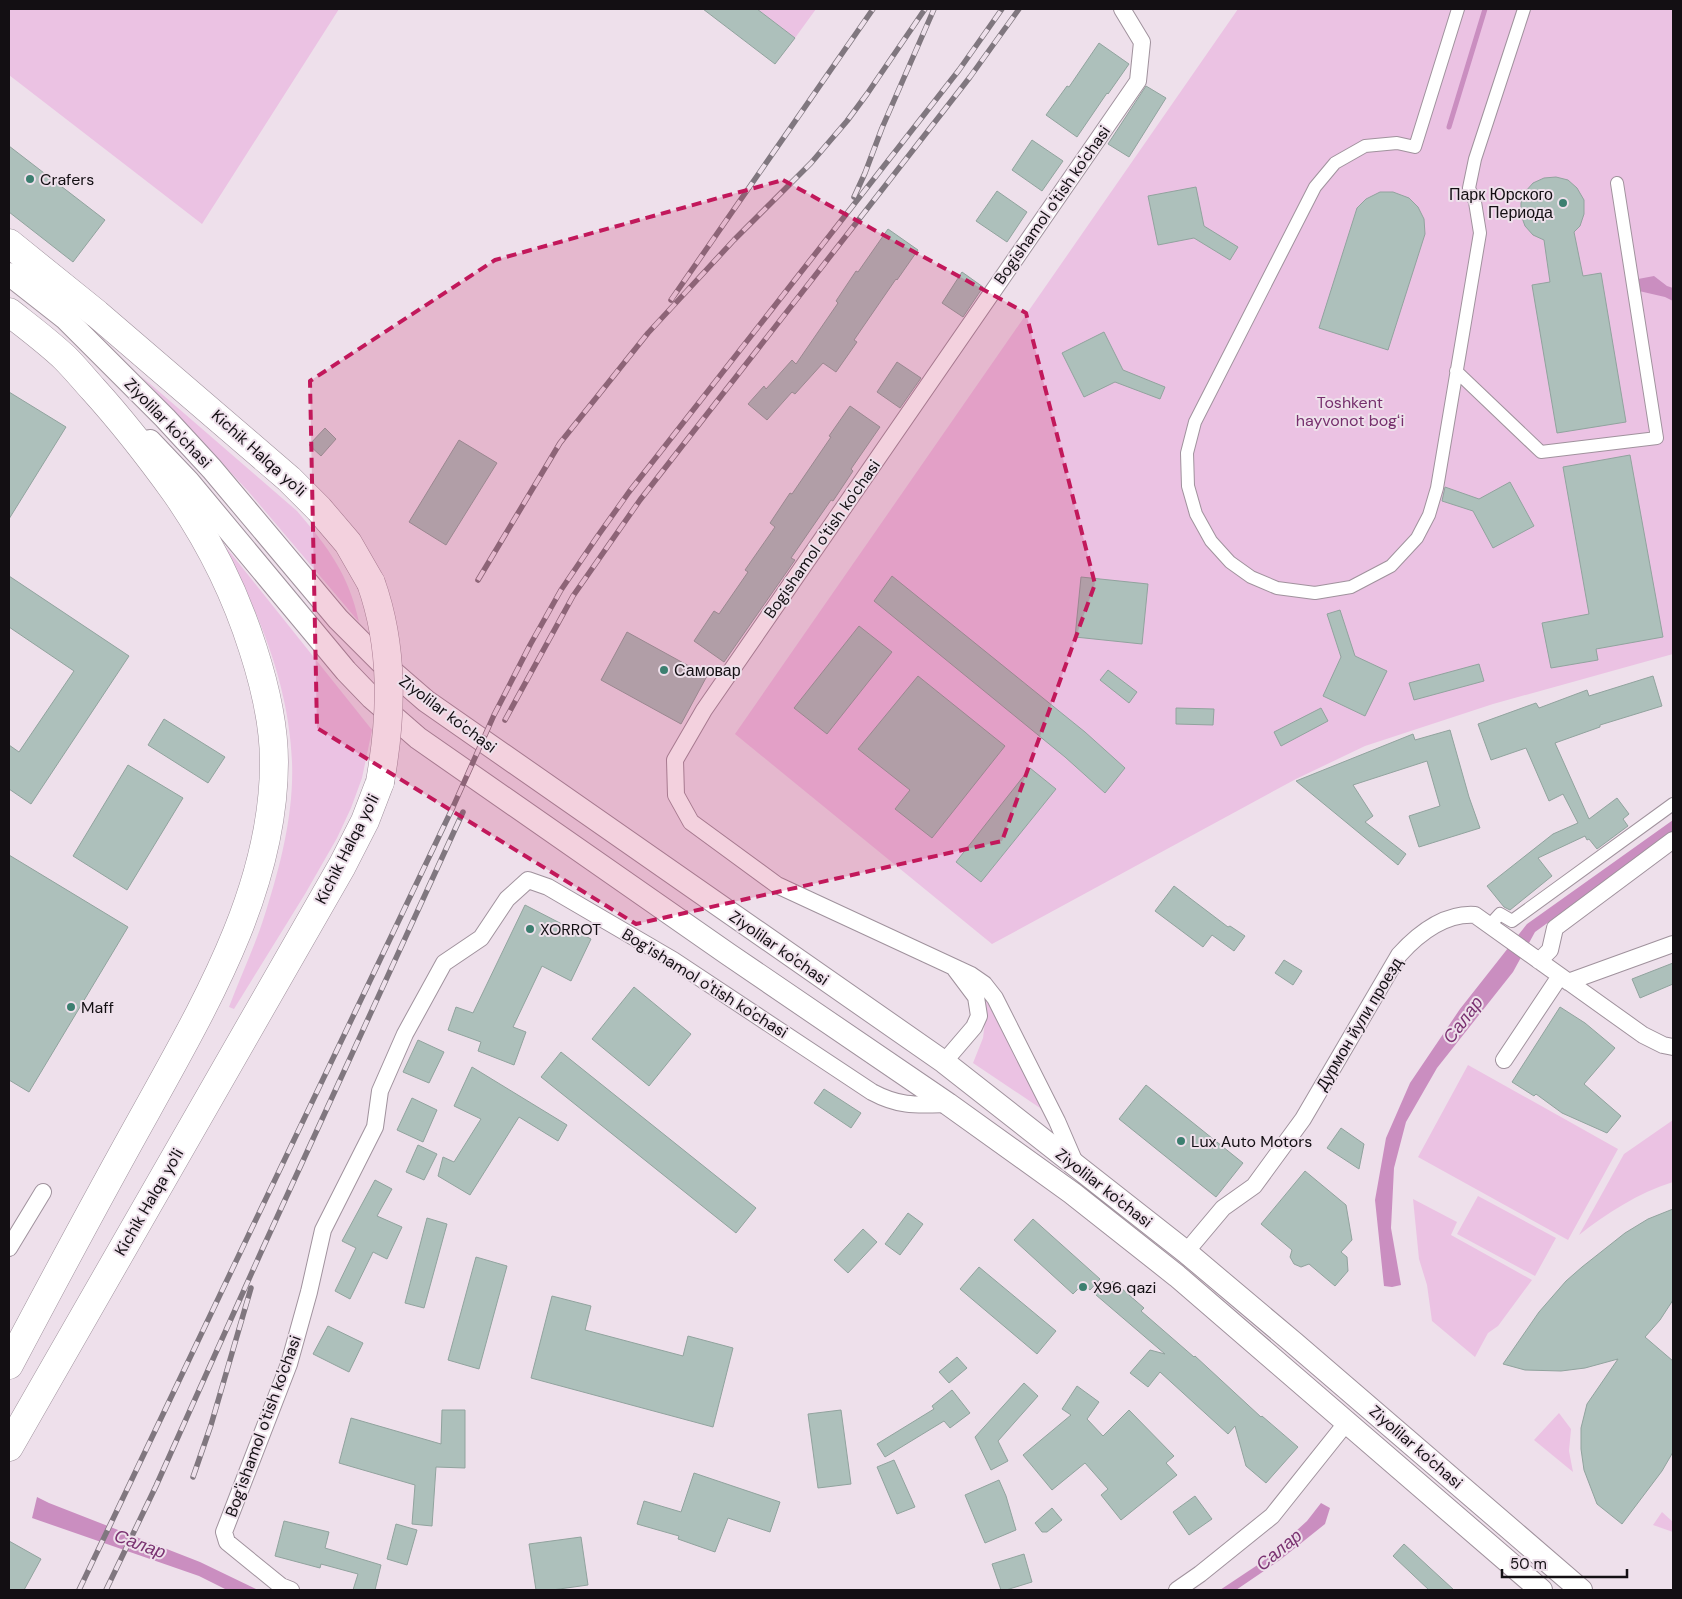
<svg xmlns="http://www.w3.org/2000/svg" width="1682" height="1599" viewBox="0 0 1682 1599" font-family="'DM Sans',sans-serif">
<rect width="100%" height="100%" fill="#eee0eb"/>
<path fill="#ebc2e3" d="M9,9H339L202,224L9,75Z
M757,9H816L795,38Z
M1238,9H1673V654L1493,704L1365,746L1296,779L992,944L735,734Z
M141,376L297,511C328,547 349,575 359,622L248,491Z
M225,546L372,730L362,778L351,808L337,838L305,894L234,1009L229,1007C241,975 256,944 266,911C281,864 294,812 292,762C289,686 260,614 224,547Z
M981,990L1043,1110L973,1063L983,1038L986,1014Z
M1468,1065L1618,1149L1568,1240L1418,1157Z
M1673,1120V1182C1638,1193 1607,1213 1579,1235L1624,1154Z
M1478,1196L1556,1238L1535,1276L1457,1234Z
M1413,1199L1457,1222L1451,1235L1532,1280L1498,1326L1488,1333L1475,1357L1432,1321L1427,1285L1419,1259Z
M1559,1413L1571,1429L1569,1451L1573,1472L1534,1440Z
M1662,1512L1673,1522V1532L1653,1525Z"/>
<path fill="#ca8ec0" d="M1654,276L1667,286L1673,288V301L1665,297L1639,291L1638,279Z
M1673,820V832L1535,932L1513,972L1437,1068L1406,1122L1394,1168L1391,1228L1401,1285L1392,1287L1384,1286L1375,1200L1386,1138L1410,1083L1460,1009L1527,924Z
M37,1497L49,1503L200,1562L258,1590H227L199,1576L32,1518Z
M1321,1503L1330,1508L1325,1524L1280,1560L1236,1590H1220L1262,1562L1307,1521Z"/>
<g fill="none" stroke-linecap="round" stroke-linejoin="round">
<path stroke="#ca8ec0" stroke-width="5" d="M1449,127L1485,9"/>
</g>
<path fill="#adc0bb" stroke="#91a39e" d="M703,9H757L795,38L775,64Z
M1099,43L1129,64L1108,94L1107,93L1077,137L1046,115L1067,86L1069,87Z
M1146,86L1166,98L1129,157L1108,144Z
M1032,140L1063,161L1042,191L1012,170Z
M9,146L105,220L73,262L9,212Z
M1556,177L1568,180L1577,188L1584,200V214L1580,226L1574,232L1583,276L1601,273L1626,422L1557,433L1532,285L1550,282L1544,240L1533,235L1525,226L1521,215V203L1525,192L1533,183L1544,178Z
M1196,187L1204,226L1238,247L1230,260L1194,238L1158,245L1148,196Z
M997,191L1027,212L1007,242L976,221Z
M1380,192H1393L1409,198L1418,207L1424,219L1425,234L1388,350L1319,328L1357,208L1366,199Z
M888,229L918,250L897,280L896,279L854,340L857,342L836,372L823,363L795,394L792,392L767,420L748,404L764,386L766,389L792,360L796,364L838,303L836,301L856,271L858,272Z
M962,272L983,287L963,317L942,303Z
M1104,332L1123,370L1165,387L1160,399L1115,382L1084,397L1062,353Z
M897,362L921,378L900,408L877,392Z
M9,392L66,427L9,519Z
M850,406L880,427L851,469L853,471L833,501L831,500L791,558L795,560L724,662L694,641L714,611L719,614L748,572L745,570L775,527L770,523L790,493L792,494L831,437L829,436Z
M325,428L336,439L321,456L309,445Z
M459,440L497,463L446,545L409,522Z
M1630,455L1663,637L1596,649L1598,660L1551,668L1542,623L1589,614L1563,467Z
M1510,482L1534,526L1493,548L1473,511L1442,501L1445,487L1479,499Z
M9,576L129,656L31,804L9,789V745L19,752L74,671L9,627Z
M892,576L1085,732L1125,768L1105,793L1065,757L874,601Z
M1081,577L1148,584L1142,644L1075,637Z
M1340,610L1355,656L1387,671L1365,716L1323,696L1341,657L1327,614Z
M859,626L892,652L827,734L794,708Z
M627,632L707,676L681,724L601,680Z
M1479,664L1484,681L1414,700L1409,683Z
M1108,670L1137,692L1129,703L1100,680Z
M918,676L1005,746L932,838L895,809L910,790L858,749Z
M1653,676L1662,706L1600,725V727L1555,743L1589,819L1617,798L1629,814L1623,819L1628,826L1597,849L1589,839L1587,840L1585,836L1538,858L1552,876L1510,910L1504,907L1487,886L1553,834L1578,823L1563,794L1549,801L1526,748L1491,760L1478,724L1536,703L1539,708L1587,690L1589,696Z
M1176,708L1214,709L1213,725L1176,724Z
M1321,708L1328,721L1281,746L1274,732Z
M164,719L225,757L208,783L148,745Z
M1450,730L1469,797L1480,828L1419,847L1409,816L1440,806L1427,761L1353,785L1373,816L1365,822L1406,854L1398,865L1296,781L1413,734L1415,740Z
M128,765L183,798L127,890L73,856Z
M1030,768L1056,789L981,882L956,862Z
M9,855L128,927L29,1092L9,1080Z
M1174,886L1228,927L1230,926L1245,936L1234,951L1212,935L1203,947L1155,911Z
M525,905L591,939L571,981L542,966L513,1027L526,1032L514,1065L478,1051L481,1042L448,1030L456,1007L473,1013Z
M1284,960L1302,971L1293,985L1275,973Z
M1673,963V984L1640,998L1632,979Z
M634,987L691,1034L649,1086L592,1039Z
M1560,1007L1585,1023L1615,1048L1584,1084L1621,1116L1607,1133L1562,1113L1536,1094L1534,1096L1512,1082Z
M418,1040L444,1052L429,1083L403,1072Z
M561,1052L756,1208L736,1233L541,1077Z
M472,1067L567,1125L558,1141L519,1117L470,1195L438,1176L443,1157L454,1162L481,1119L454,1106Z
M1146,1085L1243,1163L1216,1197L1119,1119Z
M824,1089L861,1113L851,1128L814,1103Z
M412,1098L437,1110L423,1142L397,1130Z
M1341,1128L1364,1144L1359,1169L1327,1148Z
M418,1145L437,1154L424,1180L406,1172Z
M1305,1171L1346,1205L1352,1240L1341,1252L1347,1257L1348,1271L1335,1286L1309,1264L1301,1267L1294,1264L1290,1257L1292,1250L1261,1224Z
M375,1180L392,1189L377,1216L402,1227L387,1259L373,1252L350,1299L335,1291L356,1248L342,1241Z
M1673,1209V1300L1660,1320L1645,1337L1673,1361V1452L1662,1471L1622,1524L1597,1504L1584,1470L1581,1449V1428L1587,1404L1618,1359L1585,1368L1561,1371L1525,1370L1503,1364L1539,1312L1566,1281L1582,1267L1625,1233L1648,1219Z
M908,1213L923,1224L900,1255L885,1244Z
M427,1218L447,1224L424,1308L405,1303Z
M1033,1219L1100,1279L1090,1290L1083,1284L1073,1294L1014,1240Z
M863,1229L877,1242L848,1273L834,1260Z
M476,1257L507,1266L479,1369L448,1360Z
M979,1267L1056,1331L1037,1354L960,1289Z
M1100,1280L1108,1287L1113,1281L1144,1308L1141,1311L1194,1357L1195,1356L1261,1417L1262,1416L1298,1447L1266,1483L1246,1466L1235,1426L1228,1434L1160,1372L1148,1387L1130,1373L1150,1350L1165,1354L1096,1295Z
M552,1296L591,1306L585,1330L683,1356L688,1336L733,1348L713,1427L531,1378Z
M328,1326L363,1343L349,1372L313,1354Z
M957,1357L967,1368L949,1383L939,1372Z
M1024,1383L1038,1396L998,1441L1008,1461L991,1470L975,1437Z
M1077,1386L1099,1402L1087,1419L1103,1436L1129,1410L1174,1456L1166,1463L1177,1475L1121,1520L1101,1495L1108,1489L1085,1463L1052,1490L1023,1455L1071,1415L1062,1409Z
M952,1390L970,1413L950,1428L944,1421L885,1457L877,1444L934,1409L932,1406Z
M442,1410H465V1468L436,1467L432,1526L412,1524L415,1485L339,1463L351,1418L441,1444Z
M841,1410L851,1484L818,1488L808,1414Z
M894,1460L915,1507L897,1514L877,1467Z
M694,1473L780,1502L770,1532L728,1518L715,1552L678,1539L679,1536L637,1524L644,1501L681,1512Z
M999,1480L1006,1496L1016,1530L985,1543L965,1495Z
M1195,1496L1212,1519L1189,1535L1173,1512Z
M1052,1508L1062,1520L1047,1532H1042L1035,1523Z
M284,1521L329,1532L325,1548L381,1565L375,1590H353L358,1574L321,1564L320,1568L275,1556Z
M396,1524L417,1530L407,1565L387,1559Z
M581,1537L588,1585L552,1590H536L529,1544Z
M9,1541L41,1559L24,1590H9Z
M1404,1544L1454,1590H1429L1393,1556Z
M1024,1554L1032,1582L1006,1590H1001L992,1564Z"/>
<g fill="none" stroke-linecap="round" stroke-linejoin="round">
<g stroke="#a0929d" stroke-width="14">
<path id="pedestrian" d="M1458,9L1415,147L1397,143L1365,146L1335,163L1315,187L1195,422L1187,453L1188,486L1196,514L1211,541L1230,562L1251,577L1277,588L1315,593L1351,587L1391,566L1417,538L1429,515L1437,488L1480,233L1475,202L1469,188L1475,159L1524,9
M1456,371L1541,452L1657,438L1617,183
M1490,925L1500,914L1512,921L1673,804"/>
</g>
<g stroke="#a0929d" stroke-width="18">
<path id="minor" d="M1539,961L1550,950L1555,928L1673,840
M1568,982L1673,944
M1504,1060L1560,976
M944,1062L974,1027L979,1016L976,997L955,969
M1076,1165L1057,1121L995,998L984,984L971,975L777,885L691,822L676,795L675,760L704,710L1138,81L1142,42L1122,9
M9,1248L43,1192
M1186,1252L1223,1208L1254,1186L1303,1119L1399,955C1419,933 1445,913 1475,915L1643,1035L1663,1045L1673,1047
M291,1590L281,1586L227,1542L224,1532L289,1364L309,1292L323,1230L375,1127L380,1091L405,1034L444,963L481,938L507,899L528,880L548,887L673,960L872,1092C900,1107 917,1105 948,1104
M1177,1590L1200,1574L1272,1516L1347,1422"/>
</g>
<g stroke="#a0929d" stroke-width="24">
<path id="secondary" d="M9,274L65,318L165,418L212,469L338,619L381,662L426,701L944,1062L1186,1252L1294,1343L1581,1590
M150,441L188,481L346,671L372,698L418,738L728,954L948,1104L1072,1193L1177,1276L1541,1590"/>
</g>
<g stroke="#a0929d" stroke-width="29">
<path id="trunk" d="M9,243L97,314L289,479L319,509L348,543L371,583
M9,312C28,327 47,341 65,358C75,368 84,379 93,389C123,422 150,457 176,493C210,542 235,592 253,649C265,686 274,723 274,762C274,888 206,1003 147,1110C100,1194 54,1280 9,1365
M9,1447L342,866L365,821L380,782"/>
</g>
<use href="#pedestrian" stroke="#fff" stroke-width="12"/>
<use href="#minor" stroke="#fff" stroke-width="16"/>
<use href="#secondary" stroke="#fff" stroke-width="22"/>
<use href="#trunk" stroke="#fff" stroke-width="28"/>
<g stroke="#80777f" stroke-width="5.5">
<path id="rail" d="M854,197L865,173L882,128L934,9
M671,300L873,9
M478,580L560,443L648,333L734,240L811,163L847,121L867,94L925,9
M505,720L573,596L640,500L970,77L1019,9
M193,1477L211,1425L251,1288
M79,1590L453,807L494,715L530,645L561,590L597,537L629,492L959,70L1002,9
M106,1590L156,1486L262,1250L463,812"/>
</g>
<use href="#rail" stroke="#eee0eb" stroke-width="4" stroke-dasharray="11" stroke-linecap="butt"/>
<g stroke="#a0929d" stroke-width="29" stroke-linecap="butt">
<path id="trunk-bridge" d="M371,583C394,648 392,715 380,782"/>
</g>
<use href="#trunk-bridge" stroke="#fff" stroke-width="28"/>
</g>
<path fill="#c2185b" fill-opacity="0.2" stroke="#c2185b" stroke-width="4" stroke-dasharray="10 6" stroke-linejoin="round" d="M783,180L1026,313L1095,584L1002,841L636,924L317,728L310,381L495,260Z"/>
<g fill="#3c7f70" stroke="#eee0eb" stroke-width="2">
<circle cx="30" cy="179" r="5"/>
<circle cx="1563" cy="203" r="5"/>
<circle cx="664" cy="670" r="5"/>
<circle cx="530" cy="929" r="5"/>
<circle cx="71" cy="1007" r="5"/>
<circle cx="1181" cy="1141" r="5"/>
<circle cx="1083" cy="1287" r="5"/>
</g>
<g text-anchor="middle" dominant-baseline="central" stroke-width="4" stroke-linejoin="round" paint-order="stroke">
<g font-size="16" fill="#130f13" stroke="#eee0eb" text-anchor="start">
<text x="40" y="179">Crafers</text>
<text x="1553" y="194" text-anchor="end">Парк Юрского<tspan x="1553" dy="18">Периода</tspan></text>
<text x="674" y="670">Самовар</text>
<text x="540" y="929">XORROT</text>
<text x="81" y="1007">Maff</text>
<text x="1191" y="1141">Lux Auto Motors</text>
<text x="1093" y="1287">X96 qazi</text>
</g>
<g font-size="16" fill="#130f13" stroke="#eee0eb">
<text transform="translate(1052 205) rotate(-55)">Bogishamol o'tish ko'chasi</text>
<text transform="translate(168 423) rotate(46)">Ziyolilar ko'chasi</text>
<text transform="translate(259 453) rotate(42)">Kichik Halqa yo'li</text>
<text transform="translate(822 539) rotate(-55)">Bogishamol o'tish ko'chasi</text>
<text transform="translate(448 714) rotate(37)">Ziyolilar ko'chasi</text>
<text transform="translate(347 849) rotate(-63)">Kichik Halqa yo'li</text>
<text transform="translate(779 948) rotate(35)">Ziyolilar ko'chasi</text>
<text transform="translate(705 983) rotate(32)">Bog'ishamol o'tish ko'chasi</text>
<text transform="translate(1359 1024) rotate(-59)">Дурмон йули проезд</text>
<text transform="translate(1104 1188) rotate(38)">Ziyolilar ko'chasi</text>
<text transform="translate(149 1202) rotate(-60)">Kichik Halqa yo'li</text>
<text transform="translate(263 1426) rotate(-70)">Bog'ishamol o'tish ko'chasi</text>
<text transform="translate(1416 1447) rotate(41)">Ziyolilar ko'chasi</text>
</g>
<g font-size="16" fill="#762f6d" stroke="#eee0eb">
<text x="1350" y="402">Toshkent<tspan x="1350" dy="18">hayvonot bogʻi</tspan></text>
</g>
<g font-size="18" font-style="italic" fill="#7a3271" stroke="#eee0eb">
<text transform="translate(1463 1020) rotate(-53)">Салар</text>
<text transform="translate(140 1544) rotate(20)">Салар</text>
<text transform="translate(1279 1550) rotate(-40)">Салар</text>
</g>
</g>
<rect width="1682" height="1599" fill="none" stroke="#130f13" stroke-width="20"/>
<path d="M1502 1569v8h125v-8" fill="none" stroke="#130f13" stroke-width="2.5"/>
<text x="1510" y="1569" font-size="15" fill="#130f13" stroke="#eee0eb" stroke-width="4" paint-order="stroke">50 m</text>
</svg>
